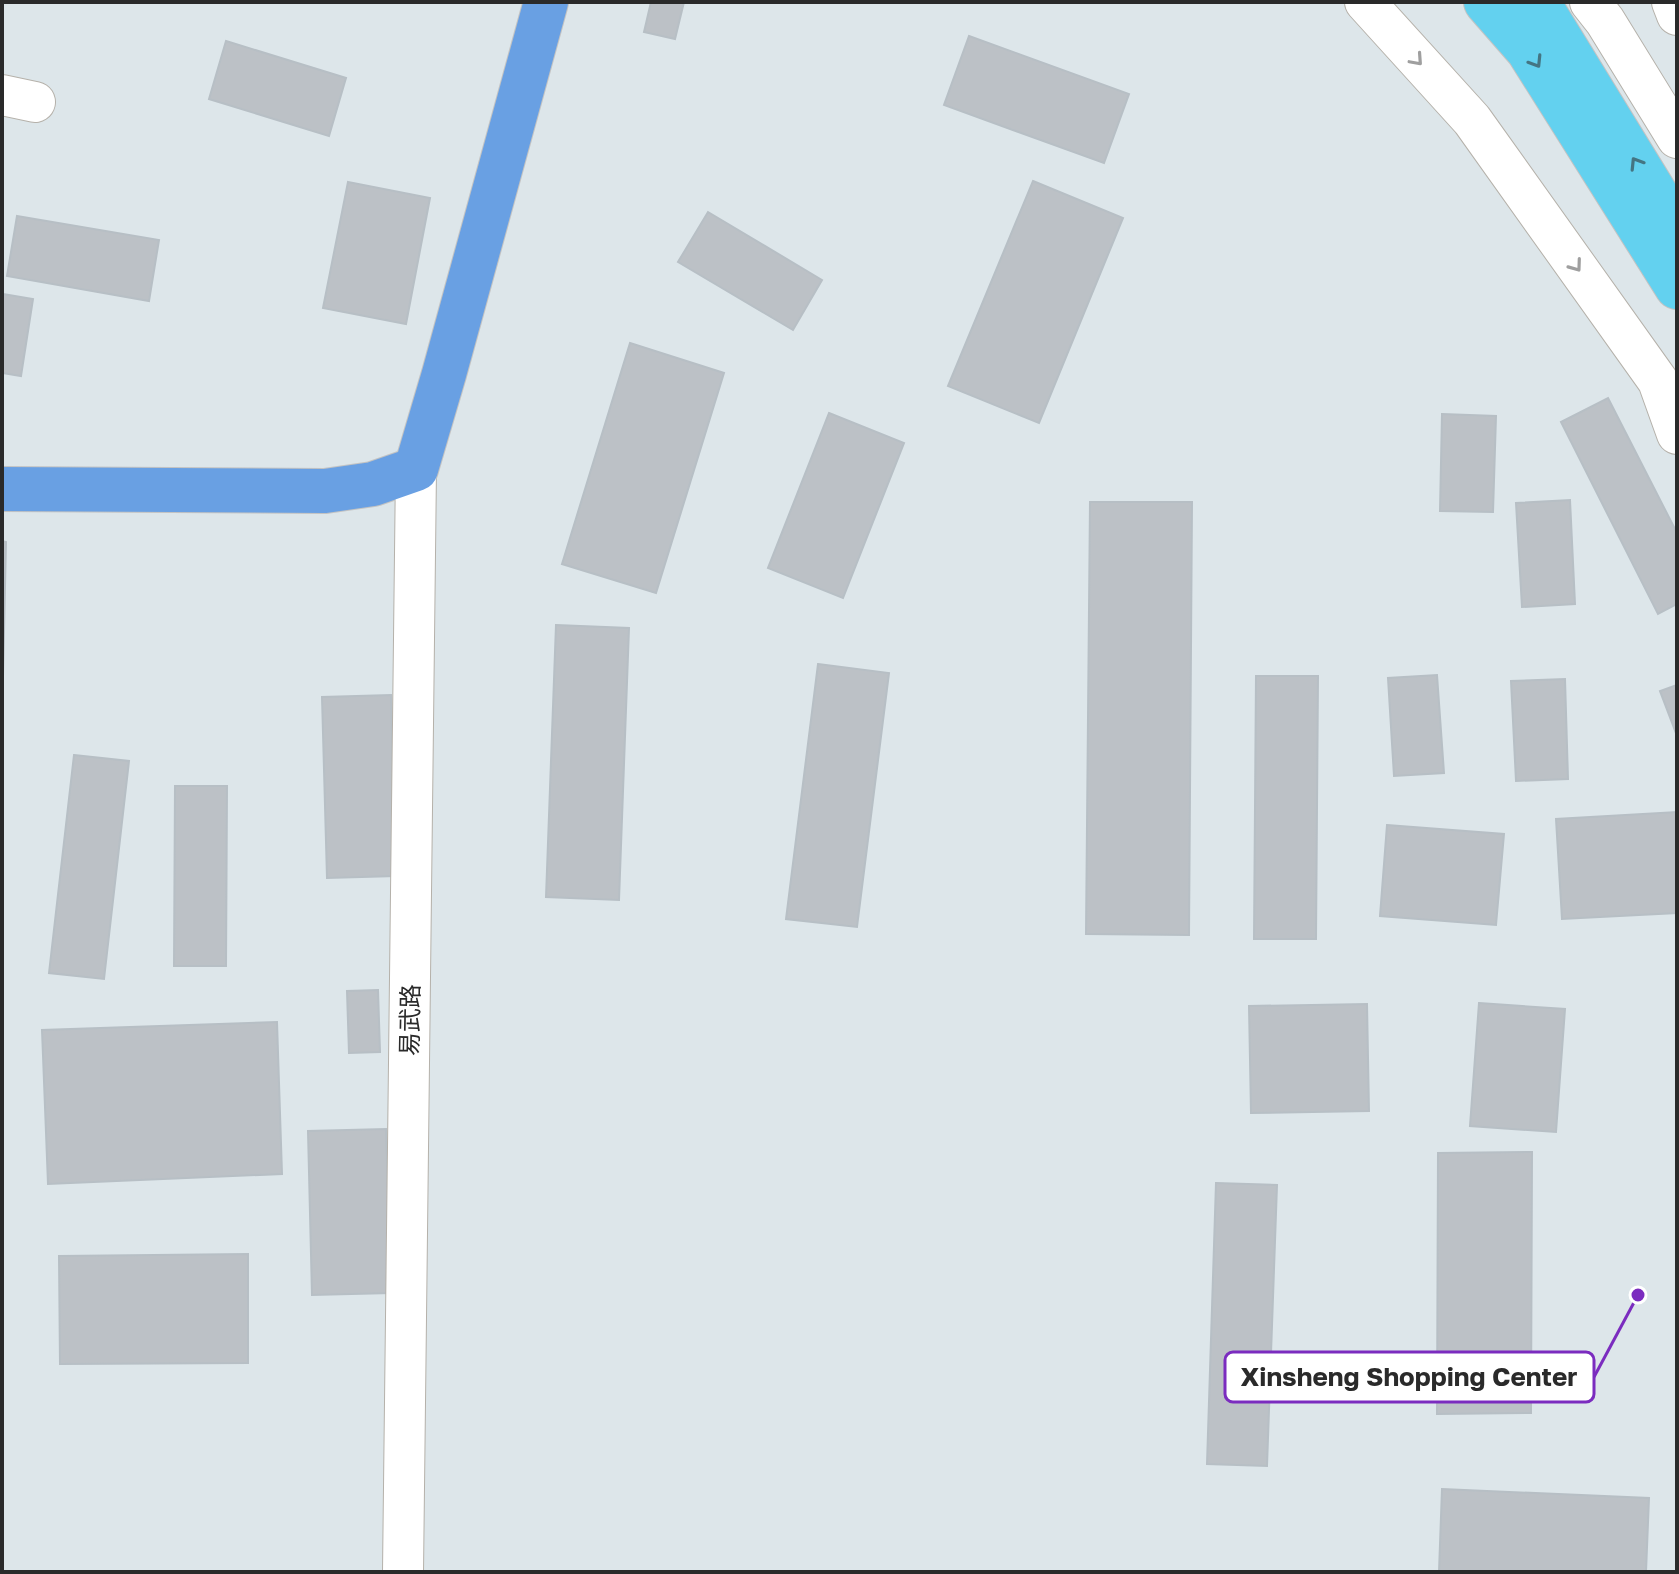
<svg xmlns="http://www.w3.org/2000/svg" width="1679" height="1574" viewBox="0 0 1679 1574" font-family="'Golos Text','Noto Sans SC',sans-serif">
<rect width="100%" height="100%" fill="#dde6ea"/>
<path fill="#bcc1c6" stroke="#b7bfc5" stroke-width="2" d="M651,2H684L675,39L644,32Z
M969,36L1129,94L1104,163L944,105Z
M226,41L346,78L329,136L209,99Z
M1033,181L1123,218L1039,423L948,386Z
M348,182L430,198L406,324L323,308Z
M708,212L822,280L793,330L678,262Z
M17,216L159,240L149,301L7,276Z
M3,294L33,299L21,376L2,373Z
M630,343L724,373L656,593L562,564Z
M1608,398L1677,533V604L1658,614L1561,422Z
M829,413L904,443L843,598L768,568Z
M1442,414L1496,416L1493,512L1440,511Z
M1570,500L1575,604L1522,607L1516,503Z
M1090,502H1192L1189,935L1086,934Z
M2,541L6,542L2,721Z
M556,625L629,628L619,900L546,897Z
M818,664L889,673L857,927L786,919Z
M1437,675L1444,773L1394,776L1388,678Z
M1256,676H1318L1316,939H1254Z
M1565,679L1568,779L1516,781L1511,681Z
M1677,685V736L1660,691Z
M391,695L396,876L327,878L322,697Z
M74,755L129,761L104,979L49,973Z
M175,786H227L226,966H174Z
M1677,812V913L1562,919L1556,819Z
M1387,825L1504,834L1496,925L1380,916Z
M378,990L380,1052L349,1053L347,991Z
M1479,1003L1565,1009L1556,1132L1470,1126Z
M1367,1004L1369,1111L1251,1113L1249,1006Z
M277,1022L282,1174L48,1184L42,1030Z
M386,1129L391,1293L312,1295L308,1131Z
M1532,1152L1531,1413L1437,1414L1438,1153Z
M1216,1183L1277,1185L1267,1466L1207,1464Z
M248,1254V1363L60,1364L59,1256Z
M1442,1489L1649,1498L1646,1572H1439Z"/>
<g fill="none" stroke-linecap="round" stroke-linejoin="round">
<g stroke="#b5b1aa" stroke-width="42">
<path id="minor" d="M1365,2L1472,120L1658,381L1677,434
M1590,2L1605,21L1677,138
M1672,2L1677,15
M2,95L35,102
M403,1572L416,469"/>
</g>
<g stroke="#c3c3c3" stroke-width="46">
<path id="major" d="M2,489L325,491L373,484L416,469L444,374L546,2"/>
</g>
<g stroke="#c3c3c3" stroke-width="46">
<path id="highway" d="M1486,2L1528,50L1677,287
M1534,2L1545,14L1677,229"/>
</g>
<use href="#minor" stroke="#fff" stroke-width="40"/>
<use href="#major" stroke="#69a0e3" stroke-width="44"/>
<use href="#highway" stroke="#63d1ef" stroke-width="44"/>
</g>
<defs><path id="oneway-chevron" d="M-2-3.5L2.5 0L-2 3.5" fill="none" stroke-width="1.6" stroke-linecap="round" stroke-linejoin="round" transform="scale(2)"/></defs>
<g stroke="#9f9f9f">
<use href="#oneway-chevron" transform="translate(1417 60) rotate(48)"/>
<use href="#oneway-chevron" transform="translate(1576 266) rotate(54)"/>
</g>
<g stroke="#447583">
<use href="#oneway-chevron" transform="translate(1536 62) rotate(58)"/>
<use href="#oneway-chevron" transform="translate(1636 163) rotate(-122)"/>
</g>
<g text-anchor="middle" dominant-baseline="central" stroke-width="6" stroke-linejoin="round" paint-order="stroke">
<g font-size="24" fill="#2a2a2a" stroke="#fff">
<text transform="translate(409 1020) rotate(-89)">易武路</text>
</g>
</g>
<path fill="none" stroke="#7b2cbf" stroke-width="3" d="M1638 1295L1594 1377"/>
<circle fill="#7b2cbf" stroke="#fff" stroke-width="3" cx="1638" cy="1295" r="8"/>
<rect fill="#fff" stroke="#7b2cbf" stroke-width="3" x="1225" y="1352" width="369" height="50" rx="8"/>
<g font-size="26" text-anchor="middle" font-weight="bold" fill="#2a2a2a">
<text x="1409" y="1386">Xinsheng Shopping Center</text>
</g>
<rect width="1679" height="1574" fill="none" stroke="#2a2a2a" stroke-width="8"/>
</svg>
